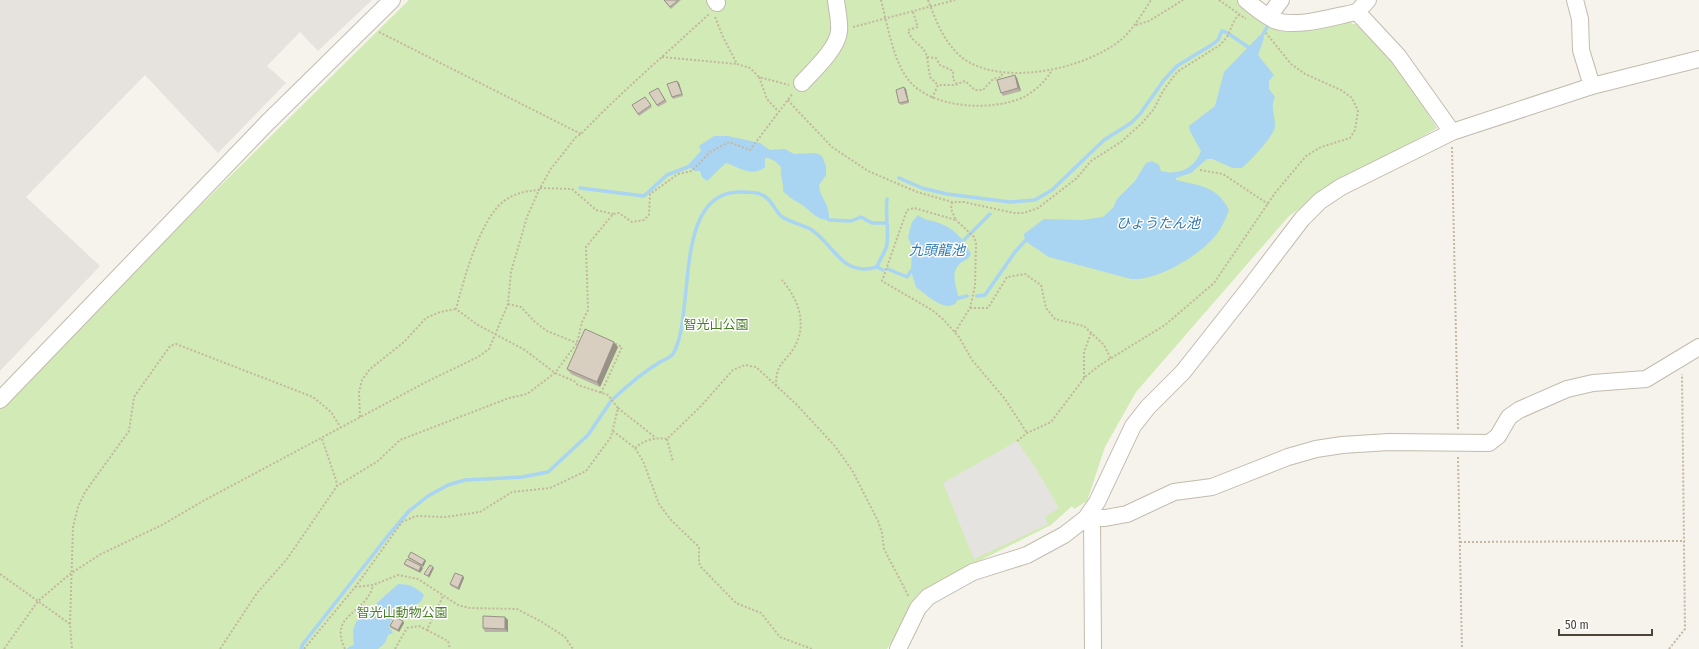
<svg xmlns="http://www.w3.org/2000/svg" width="1699" height="649" viewBox="0 0 1699 649" font-family="'Fira Sans Condensed','Noto Sans JP',sans-serif">
<rect width="100%" height="100%" fill="#f6f3ec"/>
<path fill="#e6e2dd" d="M0,0H372L318,51L300,32L267,66L286,83L218,153L145,75L26,197L100,266L0,371Z"/>
<path fill="#d2eab5" d="M409,0H1241L1278,29L1346,18L1353,24H1356L1400,70L1437,128L1326,191L1289,216L1136,392L1105,447L1087,501L1074,509L1072,506L1051,525L979,561L980,565L920,596L887,649H0V403Z"/>
<path fill="#e5e3e0" d="M1017,441L1035,467L1059,508L1045,517L1048,524L974,559L943,483Z"/>
<path fill="#a9d4f2" d="M1260,35L1264,38L1258,55L1274,75L1269,81V89L1275,97C1270,107 1275,115 1275,126C1275,135 1250,161 1242,168H1233L1212,159H1207L1191,173L1176,178V180C1200,186 1217,186 1229,210C1226,218 1222,228 1216,235C1200,255 1158,281 1131,279L1049,257L1025,241L1024,234L1044,219L1082,220L1103,217L1113,208L1117,199L1135,181L1146,163L1152,161L1159,165L1161,171C1179,176 1195,168 1201,151L1190,131L1189,126L1215,106L1224,72Z
M714,136H728L751,141L760,143L770,150L785,149L794,154L816,153L822,156L826,166V175L819,185C821,202 830,202 829,220C815,220 810,209 799,203C792,199 789,197 783,191C784,181 780,177 781,167L775,161L768,158H765V167C753,178 739,167 726,163L707,181L702,177L700,171H695L687,166L701,151L699,146Z
M918,215C924,220 929,220 936,222C953,227 964,239 971,254C969,258 966,260 962,262C949,271 956,286 959,298C957,302 954,306 949,306C938,306 924,293 916,287L911,271L912,247L908,237L912,222Z
M398,584C409,584 416,587 424,595L422,600L402,618L395,614L389,626L393,633L388,635L385,643L378,649H354L353,630L356,622Z"/>
<g fill="none" stroke-linecap="round" stroke-linejoin="round">
<path stroke="#a9d4f2" stroke-width="3.5" d="M1229,34L1248,47
M1262,36L1270,22
M899,178L922,188L947,194L1010,202L1035,200L1052,190L1104,140L1131,123L1140,114L1164,80L1177,66L1213,44L1218,40L1222,31L1228,33
M580,188L644,196L667,175L688,167
M829,220L851,221L861,217L872,223H886
M971,233L990,214
M964,240L970,234
M877,267C880,258 886,252 887,244C889,229 885,215 887,199
M888,269L907,277L911,271
M977,296L985,295L1015,252L1025,241
M959,298L967,296
M613,399C629,384 642,373 660,362C664,360 671,357 673,354C696,316 672,194 738,192C752,192 764,191 772,204C775,208 778,213 781,216C790,223 803,224 812,230C836,247 842,277 877,267L883,270
M301,649L303,644L387,537L409,511L428,496L448,485L465,480L522,477L548,472L588,435L611,401
M349,649L353,647"/>
<g stroke="#c2bbae" stroke-width="18">
<path id="minor" d="M715,0L717,3
M1246,0C1254,7 1265,15 1274,20C1296,29 1335,16 1357,12L1398,56L1452,132
M1575,0L1580,19L1581,50L1592,86
M1357,12L1368,0
M1269,16L1281,0
M802,83C813,71 838,48 839,31C840,21 837,10 836,0
M0,400L267,123L392,0
M1086,518H1105L1127,514L1174,492L1212,487L1288,457L1316,449L1342,445L1389,442L1489,443L1498,436L1509,417L1519,410L1567,389L1593,383L1646,379L1699,347
M1092,518L1093,649
M898,649L918,608L928,597L973,572L1027,555L1064,535L1086,518L1097,502L1133,426L1148,407L1183,372L1247,291L1302,219L1320,201L1341,187L1452,132L1592,86L1699,59"/>
</g>
<path stroke="#c4b79f" stroke-width="2" stroke-dasharray="2 2" stroke-linecap="butt" d="M881,0C887,23 893,59 907,78C929,109 992,112 1024,97C1035,91 1046,81 1052,70
M928,0C936,21 945,45 964,59C1004,87 1086,69 1122,39C1134,28 1142,14 1151,0
M1219,0L1246,19
M913,12L918,27L908,30C911,43 924,44 927,57L936,58L940,65L953,71V79L957,84
M715,17L723,37L737,64L750,68L759,77L789,85
M1136,25L1149,21L1183,0
M853,27L955,0
M379,32L581,134
M662,57L737,64
M927,57L930,77L938,85
M759,77L767,99L778,111
M932,98L938,85H955L965,81L975,90H983L993,79L1001,77L1003,72
M788,100L795,108L832,147L868,171L917,192L952,202H964L1014,213H1024L1038,208L1077,178L1091,161L1121,142L1142,123L1154,109L1163,91L1177,72L1220,45L1227,37L1235,19L1240,14
M1452,147L1458,429
M1200,170L1223,174L1268,204
M540,188L572,189L596,210L613,214
M952,202L951,209L956,220L914,208L907,210L882,281L932,310L944,320L959,337L972,360L1005,399L1027,433
M508,304L521,307L535,322L547,331L577,343
M970,308H988L1007,277L1025,274L1041,285L1046,308L1055,319L1084,326L1104,345L1111,359
M955,332L970,308L975,286L976,243L974,237L956,220
M1084,378V352L1091,333
M776,386C776,363 783,365 794,348C808,323 798,299 782,280
M601,393L622,347L614,343
M618,408L656,438
M360,417L359,392L362,380L370,369L404,342L426,318L440,312L456,309
M613,431L635,448L643,461L659,504L671,520L699,547V563L701,567L736,603L761,613L780,637L812,649
M322,439L336,480L337,486
M667,439L673,462
M1017,441L1027,433L1051,422L1085,377L1100,365L1165,325L1214,283L1275,193L1306,156L1321,147L1350,138L1355,130L1358,111L1352,98L1341,90L1305,74L1291,64L1266,33
M635,448C644,440 655,437 667,439L701,406L733,370L745,365L756,367L796,404L834,445L852,470L878,521L882,533L884,549L909,597
M1458,457L1462,649
M1460,542L1685,541
M0,574L70,624L72,649
M355,587L373,585L398,575L418,579L458,605L469,608L517,609L542,622L565,637L573,649
M70,624L73,527L78,507L85,492L129,431L134,397L170,346L176,344L313,397L331,412L341,428
M427,630L448,641L450,649
M4,649L38,601L70,574L101,554L162,525L203,501L428,381L478,357L489,349L508,304L511,272L527,217L539,190L550,170L576,137L581,134C621,92 666,54 709,14
M220,649L257,593L287,559L337,486L378,461L400,440L509,398L527,394L555,373L577,343L582,322L588,310L586,247L613,214L619,213L632,222L644,220L649,215L650,194L678,174L692,171L710,152L729,142L750,150L793,93
M304,649L356,586L402,522L416,516L445,517L480,512L512,492L550,488L586,471L611,437L618,408L608,395L578,385L574,381L555,373L525,350L478,325L456,309C464,279 480,219 504,201C515,193 526,191 539,190
M345,649C328,614 365,615 373,586
M395,649L407,628L419,626L427,630L443,596
M1669,649L1685,629L1682,374"/>
<use href="#minor" stroke="#fff" stroke-width="16"/>
</g>
<path fill="#bab2a6" d="M664,0H681L671,9L665,2Z
M1017,78L1021,91L1003,96L1001,93Z
M677,81L679,83L683,96L673,99L672,97Z
M658,88L667,102L658,107L649,93Z
M906,89L909,103L901,105L899,103Z
M645,97L652,107L639,116L632,105Z
M618,347L600,387L571,374L567,369Z
M408,557L426,561L423,567L409,559Z
M404,564L423,568L420,573L406,566Z
M463,576L464,578L459,590L451,586L450,584Z
M505,617L508,620V632H485L483,628Z
M403,621L404,623L399,632L391,628L390,626Z"/>
<path fill="#979187" d="M1015,75L1017,78L1021,91L1018,88Z
M677,81L679,83L683,96L682,94Z
M904,87L906,89L909,103L908,101Z
M614,342L618,347L600,387L597,382Z
M425,560L426,561L423,567L422,565Z
M421,566L423,568L420,573L419,571Z
M433,567L434,568L429,578L428,576Z
M463,576L464,578L459,590L458,588Z
M505,617L508,620V632L505,629Z
M403,621L404,623L399,632L398,630Z"/>
<path fill="#d8cfc1" stroke="#979187" d="M664,0H678L670,7Z
M1015,75L1018,88L1001,93L997,80Z
M677,81L682,94L672,97L667,84Z
M904,87L908,101L899,103L896,90Z
M658,88L665,100L657,105L649,93Z
M645,97L651,105L638,114L632,105Z
M585,329L614,342L597,382L567,369Z
M411,552L425,560L422,565L408,557Z
M407,559L421,566L419,571L404,564Z
M430,565L433,567L428,576L424,574Z
M455,573L463,576L458,588L450,584Z
M483,616L505,617V629L483,628Z
M395,617L403,621L398,630L390,626Z"/>
<g text-anchor="middle" dominant-baseline="central" stroke-width="3" stroke-linejoin="round" paint-order="stroke">
<g font-size="13" fill="#4a7f2a" stroke="#fff">
<text x="716" y="324">智光山公園</text>
<text x="402" y="612">智光山動物公園</text>
</g>
<g font-size="14" font-style="italic" fill="#2e7ab2" stroke="#fff">
<text x="1158" y="223">ひょうたん池</text>
<text x="937" y="250">九頭龍池</text>
</g>
</g>
<path d="M1559 629v6h93v-6" fill="none" stroke="#4b4439" stroke-width="2"/>
<text x="1565" y="629" font-size="12" fill="#4b4439" stroke="#ffffff" stroke-width="3" paint-order="stroke">50 m</text>
</svg>
